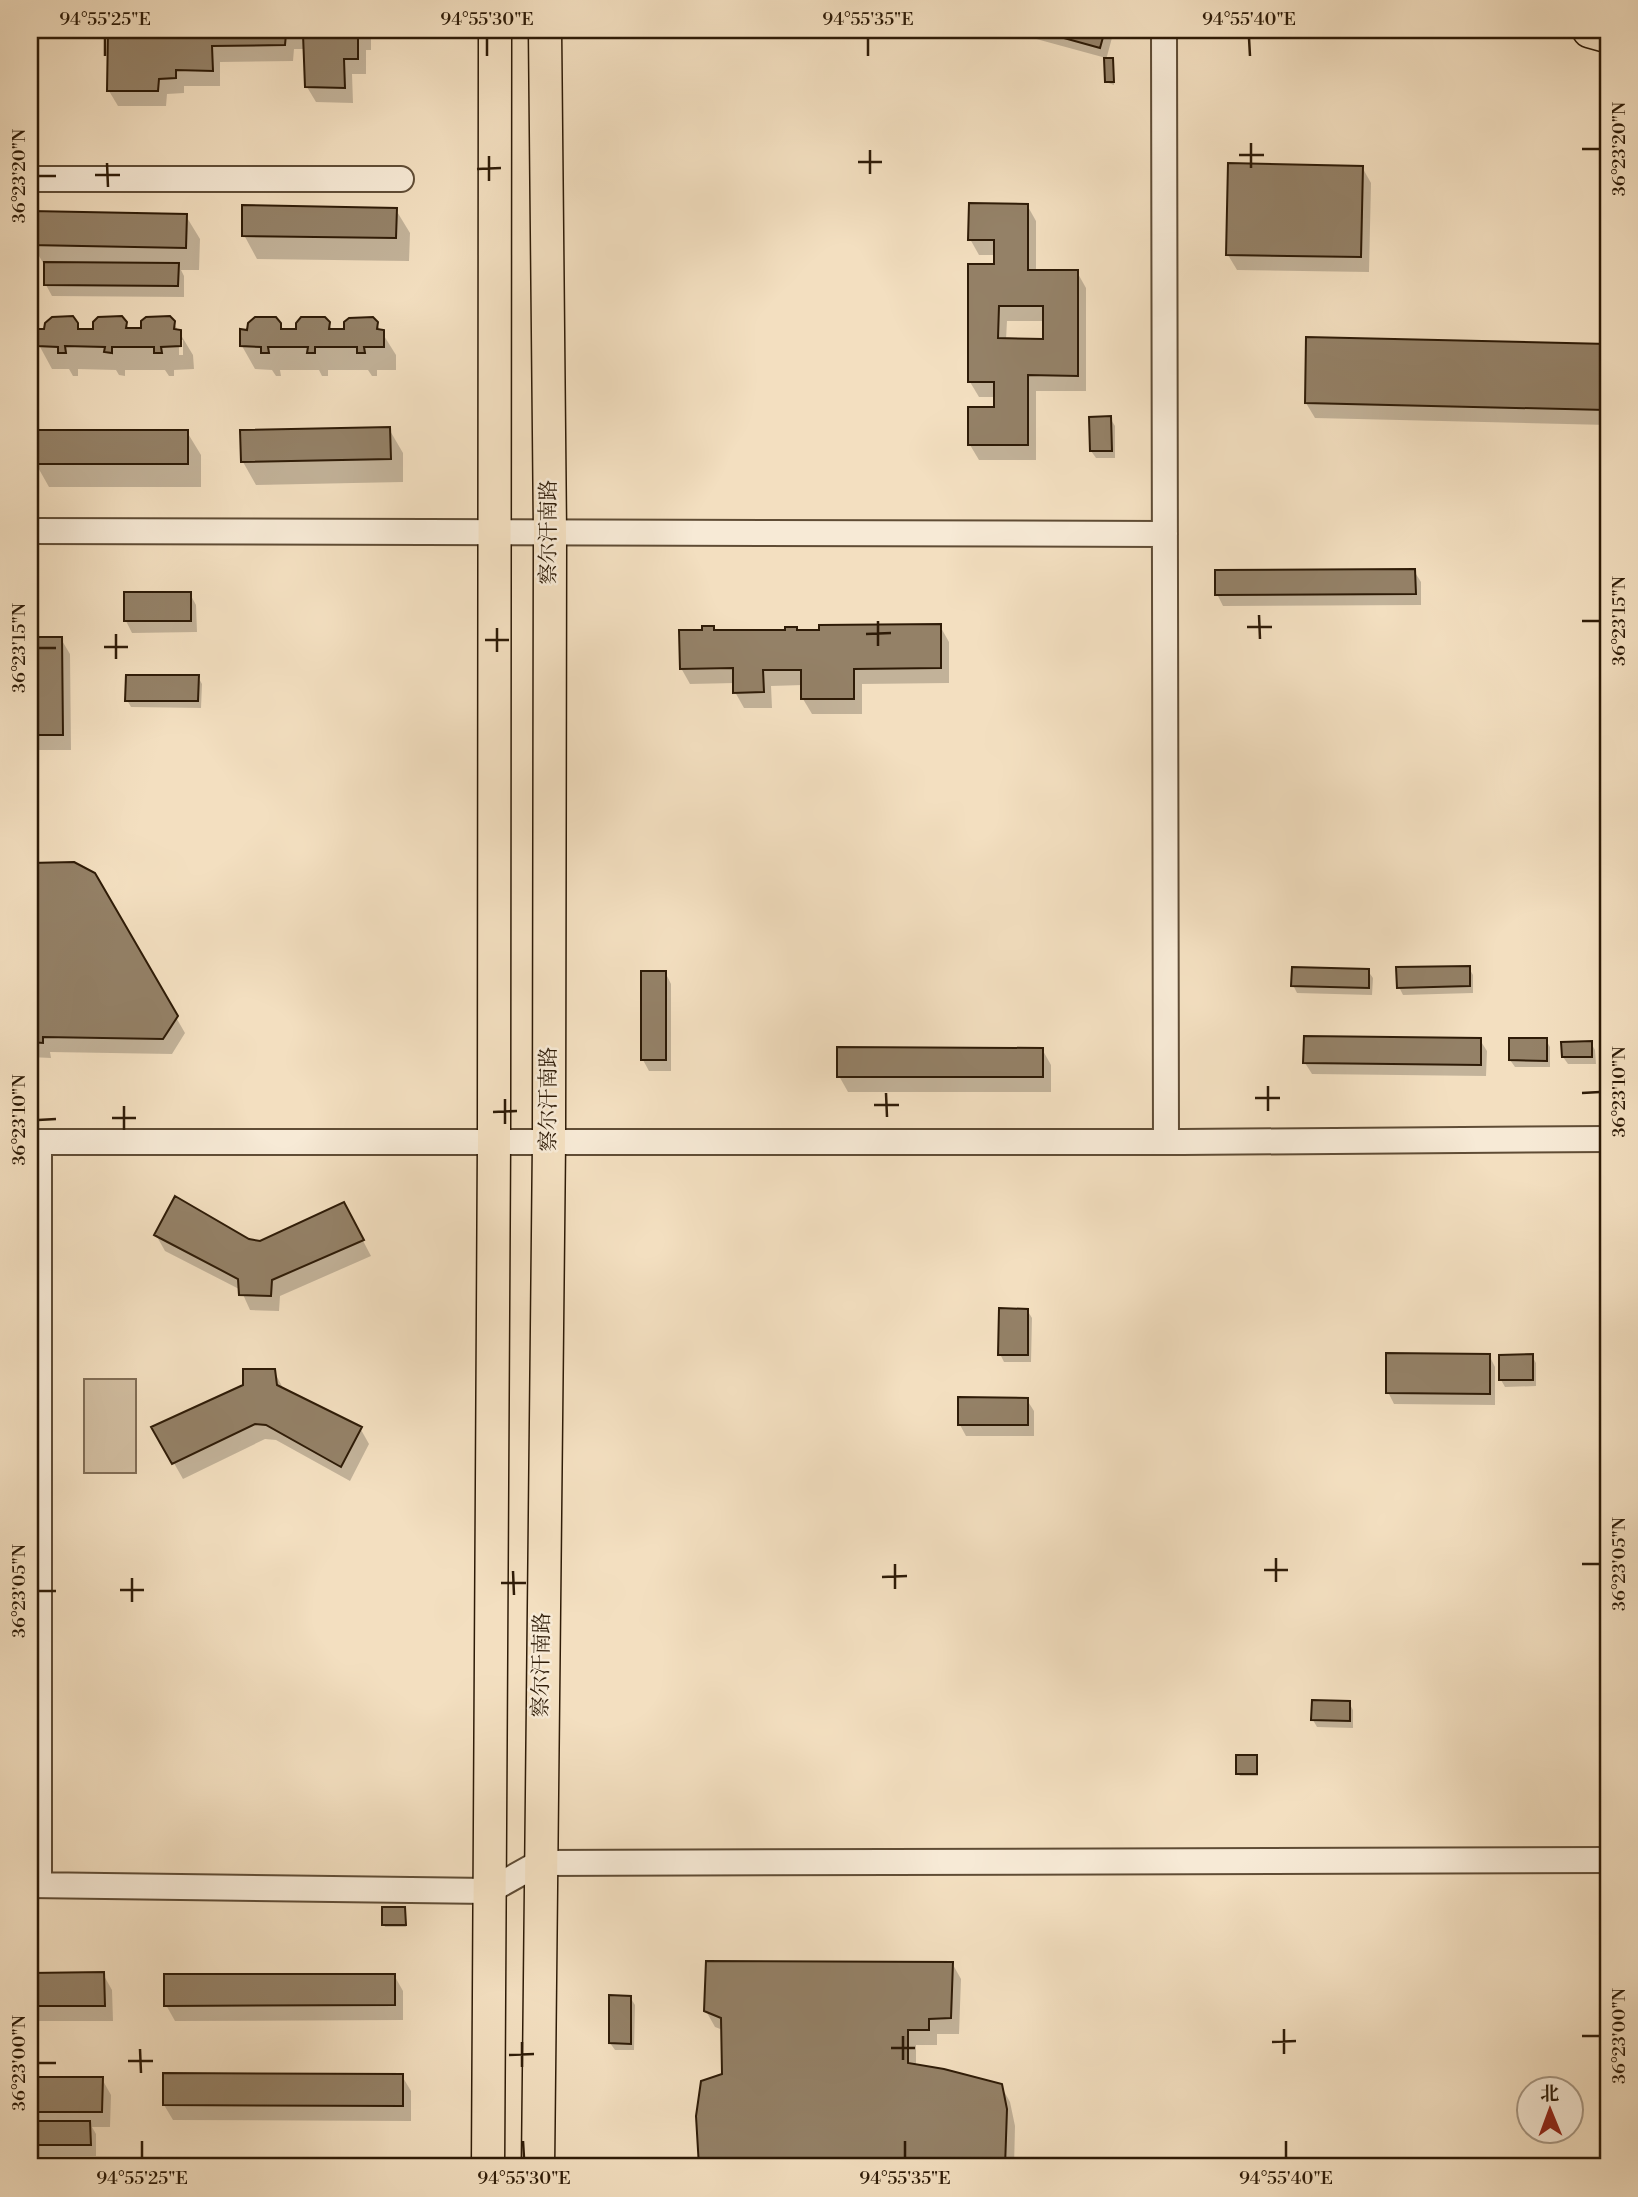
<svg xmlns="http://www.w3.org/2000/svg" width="1638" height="2197" viewBox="0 0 1638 2197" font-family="'Libre Bodoni','Noto Serif SC',serif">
<rect width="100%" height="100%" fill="#f3dfc0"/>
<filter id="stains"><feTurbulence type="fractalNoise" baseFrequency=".00286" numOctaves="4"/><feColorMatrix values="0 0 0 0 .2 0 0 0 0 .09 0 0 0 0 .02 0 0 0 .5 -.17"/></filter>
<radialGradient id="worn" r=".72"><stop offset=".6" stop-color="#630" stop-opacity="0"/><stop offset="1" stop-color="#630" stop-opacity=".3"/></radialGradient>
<path fill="#d2bea1" stroke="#806c54" stroke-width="2" d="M84,1379H136V1473H84Z"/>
<path fill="#0003" fill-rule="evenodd" d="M109,30H371V50H366V74H352L353,103L316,102L307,87L305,49H294L293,61L220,62V86H184V93L167,94L166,106H118L109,91Z
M1025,30H1111L1113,34L1106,60L1114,63V85L1106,82V58L1029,37Z
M1362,167L1371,183L1369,272L1237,270L1228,255Z
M1027,205L1036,221V272H1077L1086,288V391H1036V460H979L970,445L995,409V397H979L970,382L996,255H979L970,239ZM1007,321H1045V340H1006Z
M396,210L410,233L409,261L257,259L244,235Z
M186,216L200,239L199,270H181L184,276V297L52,296L46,285V268L32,244Z
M173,322L193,355L194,369L174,370V376H169L165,370H125V376L119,375L116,370L78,369V376H73L69,369H52L39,345L77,324L81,331H95L125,323L130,330ZM179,340H183V355H179Z
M328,323L333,331L376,323L396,355V370H377V376H372L368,370H328V376H322L319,370H280L281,376H276L272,370L255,369L242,346L280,324L284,331H298Z
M1607,346L1608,425L1315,418L1306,403Z
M1110,418L1115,426V458H1096L1091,451Z
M389,429L403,453V482L256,485L243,462Z
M187,432L201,455V487H49L36,464Z
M1414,571L1421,582V605L1223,606L1217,594Z
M126,594H190L196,605L197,632L132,633L126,621Z
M940,626L949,642V683L862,684V714H812L803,699V685L771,686L772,708H744L735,692V683L690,684L681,668L715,632Z
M30,639H61L70,654L71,750H30Z
M198,677L202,684L201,708L131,707L127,700Z
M30,864H74L94,875L185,1033L172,1054L50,1052L51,1058L30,1057Z
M1469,968L1473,975V993L1403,995L1399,987Z
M1368,971L1373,978L1372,995L1297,993L1293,985Z
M665,972L671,984V1071H649L643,1060Z
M1480,1040L1487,1051L1486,1076L1312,1074L1305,1063Z
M1546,1040L1550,1047V1067H1515L1510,1060Z
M1591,1043L1595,1050L1596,1064H1568L1563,1057Z
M1042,1049L1051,1065V1092H848L839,1076Z
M352,1220L371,1256L280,1296L279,1311L250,1310L241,1290L165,1251L156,1235L261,1243Z
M1027,1310L1032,1318L1031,1362H1004L1000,1354Z
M1489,1355L1495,1367V1405L1394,1404L1388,1392Z
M1532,1356L1536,1363V1386L1505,1387L1501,1380Z
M274,1371L284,1390L360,1428L369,1444L350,1481L276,1440L265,1439L183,1479L154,1428Z
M1027,1400L1034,1411V1436H966L960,1425Z
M1349,1703L1353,1710V1728L1317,1727L1313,1720Z
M1256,1757L1258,1776H1240L1238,1773Z
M404,1909L406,1927H385L384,1924Z
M952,1963L961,1979L959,2034H937V2045H916V2066L1001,2086L1010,2102L1015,2126L1014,2167H701L698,2116L724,2075L723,2030L715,2027L706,2011Z
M30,1974H103L112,1990L113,2021H30Z
M394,1975L403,1991V2020L175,2021L166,2005Z
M630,1997L635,2005L634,2050H615L610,2043Z
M402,2076L411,2091V2121L173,2120L164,2105Z
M30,2079H102L111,2095L110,2127H92L96,2134V2156H30Z"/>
<path fill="#948167" stroke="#2e1b07" stroke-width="2" fill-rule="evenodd" d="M108,30H363V35H358V59H344L345,88L305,87L303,34H286L285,45L212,46L213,71L176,70V78L159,79L158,91H107Z
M1035,30H1105L1100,48Z
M1104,58H1113L1114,82H1105Z
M1228,163L1363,166L1361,257L1226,255Z
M969,203L1028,204V270H1078V376L1028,375V445H968V407H994V382H968V264H994V240H968ZM999,306H1043V339L998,338Z
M242,205L397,208L396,238L242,236Z
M31,211L187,214L186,248L30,245Z
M44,262L179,263L178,286L44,285Z
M73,316L78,323V329H93V322L98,317L122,316L127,322L126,328H141V321L146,317L170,316L175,321L174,329L181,330V346L161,347L162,353H154V347H112V353L104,352L105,347L65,346L66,353H58V347L37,346V329H44L45,323L52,317Z
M255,317H276L281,323V329H296V323L301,317H325L330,322L329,329H344V322L349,318L373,317L378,322L377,329L384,330V347H364L365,353H357V347H315V353H307L308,347H268L269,353H261V347L240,346V329L247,330L248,323Z
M1306,337L1608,344L1606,410L1305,403Z
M1111,416L1112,451H1090L1089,417Z
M390,427L391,459L241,462L240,430Z
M34,430H188V464H34Z
M1415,569L1416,594L1215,595V570Z
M124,592H191V621H124Z
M941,624V668L854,669V699H801V670H763L764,692L733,693V668L680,669L679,630H702V626H714V630H785V627H797V630H819V625Z
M30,637H62L63,735H30Z
M126,675H199L198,701H125Z
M74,862L95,873L178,1016L163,1039L43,1037V1043L30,1042V863Z
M1470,966V986L1397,988L1396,967Z
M1292,967L1369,969V988L1291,986Z
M641,971H666V1060H641Z
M1304,1036L1481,1038V1065L1303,1063Z
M1509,1038H1547V1061L1509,1060Z
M1592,1041V1057H1562L1561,1042Z
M837,1047L1043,1048V1077H837Z
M175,1196L249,1239L260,1241L344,1202L364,1240L272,1280L271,1296L239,1295L238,1279L154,1235Z
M999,1308L1028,1309V1355H998Z
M1386,1353L1490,1354V1394L1386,1393Z
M1533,1354V1380H1499V1355Z
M243,1369H275L277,1385L362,1427L341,1467L266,1425L255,1424L172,1464L151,1427L243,1385Z
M958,1397L1028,1398V1425H958Z
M1312,1700L1350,1701V1721L1311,1720Z
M1236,1755H1257V1774H1236Z
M382,1907H405L406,1925H382Z
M706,1961L953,1962L951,2018L929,2019V2030H908V2063L944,2069L1002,2084L1007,2109L1005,2167H699L696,2116L701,2081L722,2074L721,2018L704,2011Z
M104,1972L105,2006H30V1973Z
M164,1974H395V2005L164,2006Z
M609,1995L631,1996V2044L609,2043Z
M163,2073L403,2074V2106L163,2105Z
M30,2077H103L102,2112H30Z
M30,2121H90L91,2145H30Z"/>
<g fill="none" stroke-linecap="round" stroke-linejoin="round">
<g stroke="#5f4c35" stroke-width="28">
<path id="minor" d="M1164,30L1166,1142
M30,179H401
M30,531L1165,534
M30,1142H1182L1608,1139
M39,1142V1885
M30,1885L489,1891L539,1863L1608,1860"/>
</g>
<g stroke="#2e1b07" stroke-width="35">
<path id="major" d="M488,2167L494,1142L495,30
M538,2167L549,1142L550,533L545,30"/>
</g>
<g stroke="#2e1b07" stroke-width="38">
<path id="highway" d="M1590,30L1608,35"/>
</g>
<use href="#minor" stroke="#f7ead6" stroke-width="24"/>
<use href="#major" stroke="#f3dfc0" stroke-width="32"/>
<use href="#highway" stroke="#f3dfc0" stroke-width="35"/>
</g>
<path fill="none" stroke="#2e1b07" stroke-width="2.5" d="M105,38V56M487,38V56M868,38V56M1249,38L1250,56M1251,143V168M1582,149H1600M870,150V174M1239,155H1264M489,156V181M858,162H882M107,163L108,187M477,169L501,168M95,175H120M38,176H56M1259,615L1260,639M878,621V646M1582,621H1600M1247,627H1272M497,628V652M116,634V659M866,634L891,633M485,640H509M104,647H128M38,648H56M1268,1086V1111M886,1093L887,1117M1582,1093L1600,1092M1255,1098H1280M505,1099V1124M874,1105H899M124,1106V1130M493,1112L517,1111M112,1118H136M38,1120L56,1119M1276,1558V1582M895,1564V1589M1582,1564H1600M1264,1570H1288M513,1571L514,1595M882,1577L907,1576M132,1578V1602M501,1583H526M120,1590H144M38,1591H56M1284,2029V2054M903,2036V2060M1582,2036H1600M522,2042V2067M1272,2042L1296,2041M891,2048H915M140,2049L141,2073M509,2055L534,2054M128,2061H153M38,2063H56M142,2141V2158M523,2141L524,2158M905,2141V2158M1286,2141V2158"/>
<g text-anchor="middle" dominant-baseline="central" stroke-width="5" stroke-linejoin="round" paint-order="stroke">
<g font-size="21" fill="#2e1b07" stroke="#f7ead6">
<text transform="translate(549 532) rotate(-90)">察尔汗南路</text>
<text transform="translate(549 1099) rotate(-90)">察尔汗南路</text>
<text transform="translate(542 1665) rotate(-89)">察尔汗南路</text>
</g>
</g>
<rect width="1638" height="2197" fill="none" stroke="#f3dfc0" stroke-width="77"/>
<g transform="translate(1550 2110) rotate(359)"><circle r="33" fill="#f7ead6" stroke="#a79783" stroke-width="2"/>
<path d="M0-5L12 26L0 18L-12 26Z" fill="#8f2418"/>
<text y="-10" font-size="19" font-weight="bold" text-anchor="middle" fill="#2e1b07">北</text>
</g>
<rect x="38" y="38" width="1562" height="2120" fill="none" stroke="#2e1b07" stroke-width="2.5"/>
<g font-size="18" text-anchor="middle" fill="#2e1b07">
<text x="105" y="25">94°55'25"E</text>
<text x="487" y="25">94°55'30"E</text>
<text x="868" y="25">94°55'35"E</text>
<text x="1249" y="25">94°55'40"E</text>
<text transform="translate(1619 149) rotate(-90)" y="6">36°23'20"N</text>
<text transform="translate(19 176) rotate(-90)" y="6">36°23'20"N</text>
<text transform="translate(1619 621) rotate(-90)" y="6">36°23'15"N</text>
<text transform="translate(19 648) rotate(-90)" y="6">36°23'15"N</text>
<text transform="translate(1619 1092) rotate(-90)" y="6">36°23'10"N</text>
<text transform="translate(19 1120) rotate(-90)" y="6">36°23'10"N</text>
<text transform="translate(1619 1564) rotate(-90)" y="6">36°23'05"N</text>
<text transform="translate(19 1591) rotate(-90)" y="6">36°23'05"N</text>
<text transform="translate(1619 2036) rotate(-90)" y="6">36°23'00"N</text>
<text transform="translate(19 2063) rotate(-90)" y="6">36°23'00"N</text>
<text x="142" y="2184">94°55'25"E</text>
<text x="524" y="2184">94°55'30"E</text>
<text x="905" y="2184">94°55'35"E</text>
<text x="1286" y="2184">94°55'40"E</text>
</g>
<rect width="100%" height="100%" filter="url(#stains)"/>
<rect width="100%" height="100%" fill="url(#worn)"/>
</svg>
